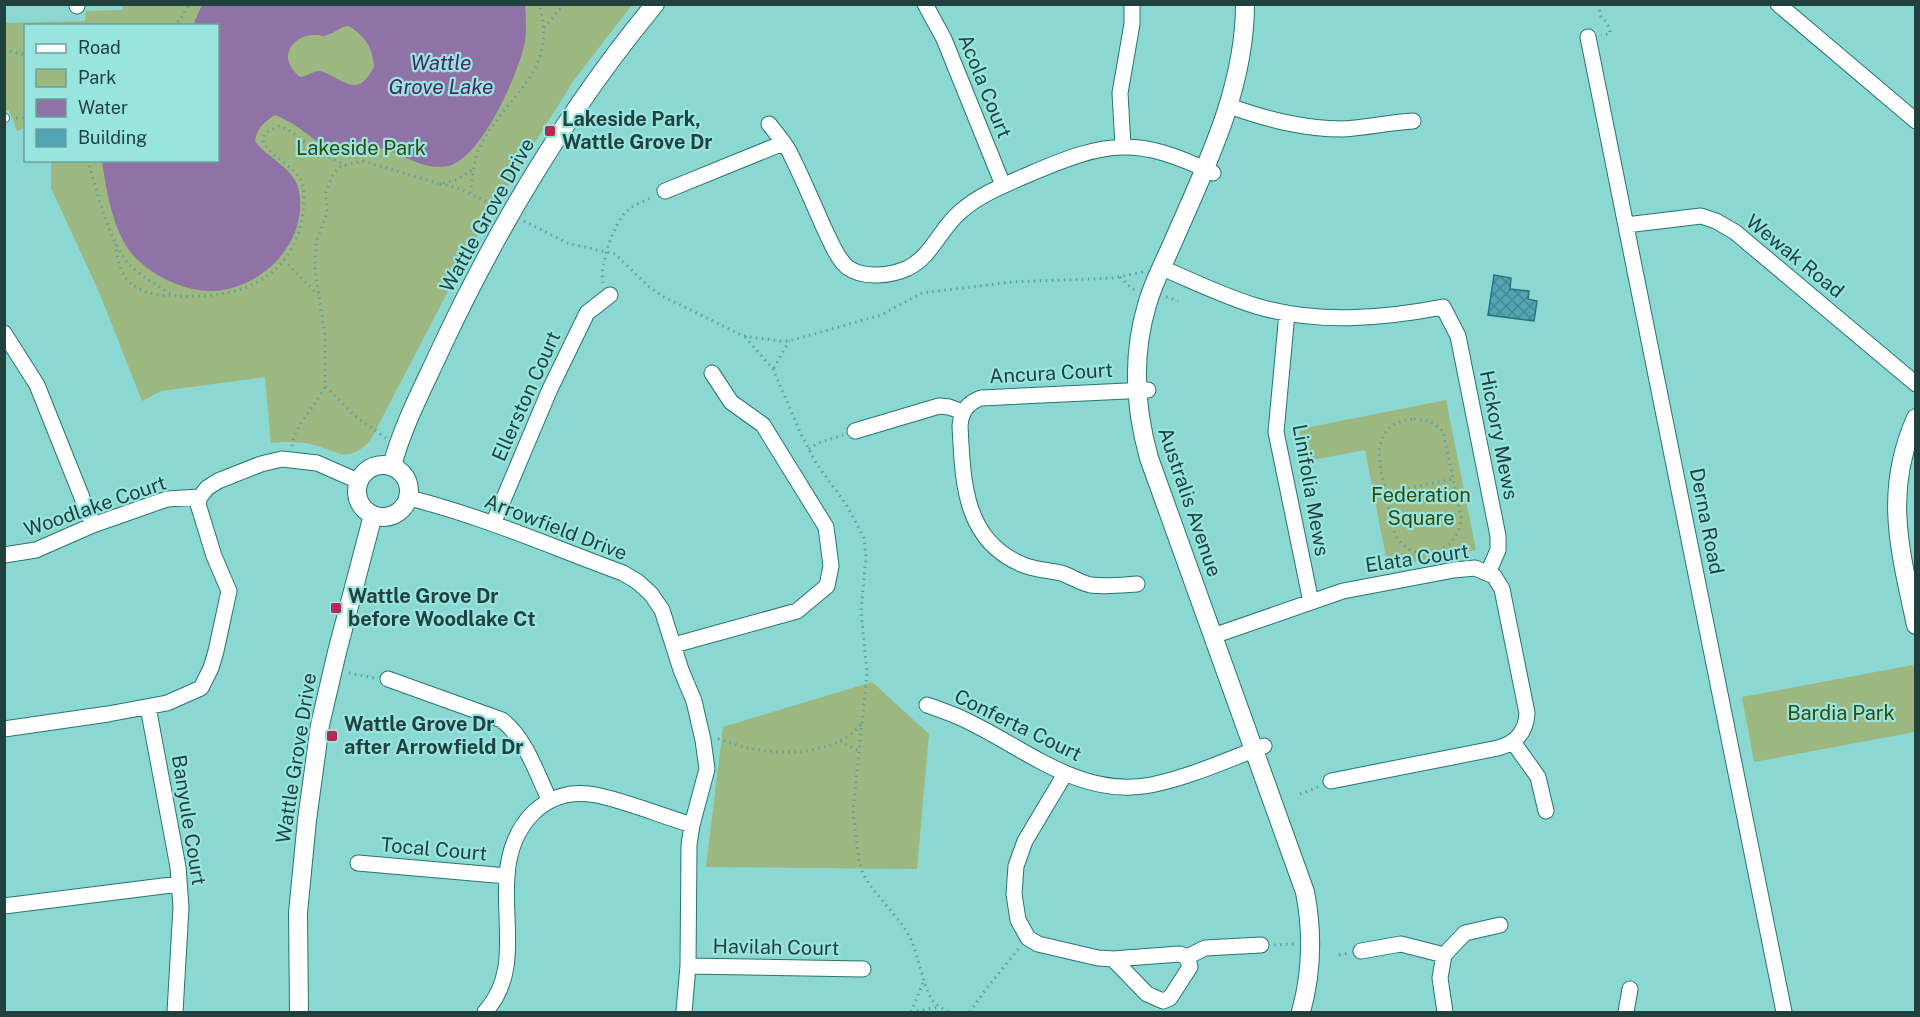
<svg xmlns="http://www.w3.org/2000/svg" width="1920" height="1017" viewBox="0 0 1920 1017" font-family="'Public Sans',sans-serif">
<defs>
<pattern id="building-cross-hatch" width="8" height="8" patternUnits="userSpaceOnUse" patternTransform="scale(1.5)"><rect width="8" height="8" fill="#51a5b2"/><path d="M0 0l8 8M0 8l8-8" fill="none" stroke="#438892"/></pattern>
</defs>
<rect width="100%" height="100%" fill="#8bd7d1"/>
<path fill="#9cb780" d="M123,4L632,5L574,80L479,232L370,441C346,464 341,452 314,445C299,441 286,442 271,443L265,377L161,391L142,401L99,292L51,188V161L218,160V26H26L25,128L17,131L9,110L5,111L4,23L85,21L86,11L123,10Z
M1446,400L1476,550L1388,567L1365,450L1301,462L1300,429Z
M1913,665L1916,680L1915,732L1754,762L1742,697Z
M872,682L929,734L917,869L706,867L723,727Z"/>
<path fill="#8f72a6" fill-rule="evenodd" d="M202,5H525C526,18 527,33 524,46C517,76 481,159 448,166C421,171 402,152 378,148C373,147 368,146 364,146C352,146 341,155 328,150C323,147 318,142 314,139C301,129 290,121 275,115C264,122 257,128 255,141C266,157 292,167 298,187C310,234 272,279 228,289C195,297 155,279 133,255C113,232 106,189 102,161L218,160V26L193,25ZM348,26C365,35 373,48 374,67C356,101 344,78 320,71C312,71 308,76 300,77C294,72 289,66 288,58C288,42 303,34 318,35C325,36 319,38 327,35C335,33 339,27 348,26Z"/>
<path fill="url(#building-cross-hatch)" stroke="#267480" stroke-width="1.5" d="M1494,275L1511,278L1510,289L1529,291L1528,299L1537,301L1534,321L1488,315Z"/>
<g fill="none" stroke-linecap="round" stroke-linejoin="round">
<g stroke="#267671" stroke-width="10">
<path id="service" d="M4,118H5"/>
</g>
<g stroke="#267671" stroke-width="17">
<path id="minor" d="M77,4V6
M925,4L944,39L1003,185
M1778,4L1916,121
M1588,37L1784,1012
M1229,106C1266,119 1303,129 1343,129C1367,128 1390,122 1413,121
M769,124C776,133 785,143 790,153C802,177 813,203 824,228C830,240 836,257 847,267C863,279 891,276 908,268C932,256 940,229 960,212C980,194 1007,184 1032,173C1107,141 1137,136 1213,173
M1123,146L1120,93L1132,24V4
M665,191L783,143
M1626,225L1701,216L1716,221L1735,232L1916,384
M1162,268C1193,281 1223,296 1256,306C1317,324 1381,319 1443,307L1458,336L1498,536V550L1488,573
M1287,313L1276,432L1311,602
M4,333L37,385L93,525
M855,431L939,406L949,407L963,412
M409,498C482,516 552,547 623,573L638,582L651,594L662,610L681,670L694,701L703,740L707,769L692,825L689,845L688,966L684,1012
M493,524L550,389L587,313L610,295
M4,555L36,550L93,525L167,499L200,497
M1137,584C1122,585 1105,587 1091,585C1080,583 1071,576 1061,573C1048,570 1034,570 1021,564C963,539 963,480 960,426C961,412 967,403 981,398L1148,390
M1213,636L1343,591L1454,570L1475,568L1494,576L1502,589L1527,713C1526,732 1516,743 1498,748L1331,781
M674,645L797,611L827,586L831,566L826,527L763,425L731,402L712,373
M388,679L502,720C526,739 536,772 549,799
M927,705C938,709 950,713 961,718C1023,746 1079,799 1151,785C1190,777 1227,760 1264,746
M148,707L178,867L181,907L175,1012
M4,729L108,714L167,703L201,688L211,668L216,651L229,591L214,556L198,504L200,497L207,488L218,481L261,464L282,459L317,463L358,481
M1513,742L1538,777L1546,811
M1065,774L1025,841L1016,866L1014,894L1018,920L1028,938L1038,944L1098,958L1113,959L1180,954L1187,957L1190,967L1170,998L1163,1001L1147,994L1113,959
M358,863L507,876
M4,906L179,884
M1361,951L1401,944L1444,955L1465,933L1500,925
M1444,955L1440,978L1445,1012
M1187,957L1205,948L1261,945
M688,966L863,969
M485,1012C520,974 503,923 507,876C510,827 543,785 596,795C626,801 662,816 692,825
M1626,1012L1630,989"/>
</g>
<g stroke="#267671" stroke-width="20">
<path id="tertiary" d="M1245,4C1245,89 1206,166 1173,242C1164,263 1153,283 1147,305C1132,355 1135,408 1149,458L1305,892C1313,933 1312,972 1301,1012
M1916,418C1883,492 1900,550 1916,625
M357 491a26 26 0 1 1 52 0a26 26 0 1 1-52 0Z
M392,466C403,424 425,384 443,344C500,223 569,108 655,4
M299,1012L298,913L307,820L320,725L337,652L373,515"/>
</g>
<path stroke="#65a19c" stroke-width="3" stroke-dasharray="1.5 4.5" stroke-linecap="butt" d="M1598,4L1601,17C1607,22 1610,26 1610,34L1601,35
M173,26L180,20L189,4
M544,28L564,4
M4,50L26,55
M16,118H26
M88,160C97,193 106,231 125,259C131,268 140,274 149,280C157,285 168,294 177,296C184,297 193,296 200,296C253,295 296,268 303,212C304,203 305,189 301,180C292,164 271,158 263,141L265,133L279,126L290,131L312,147L332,159L346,165
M440,184L455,187L497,206
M470,193C473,179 473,160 480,147C507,92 559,74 539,4
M524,221L567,243L615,254L648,286L664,297L733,331L743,336L780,341H789L881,315L922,293L1012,282L1113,278L1143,272
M115,244C117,254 119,268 125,277C135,292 157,296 174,296
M284,260L318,295
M1120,277L1132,289L1136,290
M603,283C599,265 614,223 627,211C634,204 645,201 653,197
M1166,297L1178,301
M745,337L773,369L800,432L816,463L846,504L864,538L866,557L861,611L867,673L853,811L859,861L863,874L869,884L904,927L912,941L928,993L934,1003L948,1012
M774,368L789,341
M1414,419L1430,421L1443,431L1461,517C1461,547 1424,566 1401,543C1391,532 1390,513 1387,499C1380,467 1366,423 1414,419Z
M386,438L355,416L325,386V336L315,270L316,243L327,213L326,192L333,174L341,166L363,161L440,184L456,180L474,169
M292,446C295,423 316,407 325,386
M809,449L818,443L843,435
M1385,493L1453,479
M349,673L374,678
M718,739C730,742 742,747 754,749C790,756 839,753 863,722
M840,741L861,752
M1300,794L1318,787
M1274,945L1294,944
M1339,955L1349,953
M911,1012L923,983
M911,1012L939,1007
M970,1012L983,993L1019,948"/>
<use href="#service" stroke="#fff" stroke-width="8"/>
<use href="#minor" stroke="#fff" stroke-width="15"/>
<use href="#tertiary" stroke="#fff" stroke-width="18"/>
</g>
<g fill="#b82852" stroke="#98e4de" stroke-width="2">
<rect x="544" y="125" width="12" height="12" rx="3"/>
<rect x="330" y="602" width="12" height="12" rx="3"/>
<rect x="326" y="730" width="12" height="12" rx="3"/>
</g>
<g text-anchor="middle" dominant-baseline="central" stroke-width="4.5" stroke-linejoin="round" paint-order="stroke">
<g font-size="20" fill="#21413f" stroke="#98e4de">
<text transform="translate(985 86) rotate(68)">Acola Court</text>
<text transform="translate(487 215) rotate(-61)">Wattle Grove Drive</text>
<text transform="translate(1795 256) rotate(39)">Wewak Road</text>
<text transform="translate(1051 373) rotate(-3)">Ancura Court</text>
<text transform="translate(526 396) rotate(-66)">Ellerston Court</text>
<text transform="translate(1499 435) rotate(79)">Hickory Mews</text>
<text transform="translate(1311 490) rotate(80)">Linifolia Mews</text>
<text transform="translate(1190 502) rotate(71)">Australis Avenue</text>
<text transform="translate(95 506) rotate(-19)">Woodlake Court</text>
<text transform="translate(1707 521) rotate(79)">Derna Road</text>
<text transform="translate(556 527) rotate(21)">Arrowfield Drive</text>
<text transform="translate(1417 558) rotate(-8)">Elata Court</text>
<text transform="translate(1018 725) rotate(26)">Conferta Court</text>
<text transform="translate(296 758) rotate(-81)">Wattle Grove Drive</text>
<text transform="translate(189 820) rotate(81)">Banyule Court</text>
<text transform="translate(434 849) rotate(5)">Tocal Court</text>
<text transform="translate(776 947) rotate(1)">Havilah Court</text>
</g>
<g font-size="20" font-weight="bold" fill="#21413f" stroke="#98e4de" text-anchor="start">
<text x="562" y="119">Lakeside Park,<tspan x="562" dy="23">Wattle Grove Dr</tspan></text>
<text x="348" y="596">Wattle Grove Dr<tspan x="348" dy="23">before Woodlake Ct</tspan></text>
<text x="344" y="724">Wattle Grove Dr<tspan x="344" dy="23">after Arrowfield Dr</tspan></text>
</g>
<g font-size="20" fill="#324b0e" stroke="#98e4de">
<text x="361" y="148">Lakeside Park</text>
<text x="1421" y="495">Federation<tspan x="1421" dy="23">Square</tspan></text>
<text x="1841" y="713">Bardia Park</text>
</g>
<g font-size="21" font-style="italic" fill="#4c2465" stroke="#98e4de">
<text x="441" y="62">Wattle<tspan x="441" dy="24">Grove Lake</tspan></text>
</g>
</g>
<rect width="1920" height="1017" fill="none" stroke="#21413f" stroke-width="12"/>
<rect x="24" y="24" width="195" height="138" fill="#98e4de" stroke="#68a39e" stroke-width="1.5"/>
<rect x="36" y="44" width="30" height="9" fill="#ffffff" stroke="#68a39e" stroke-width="1.5"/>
<text x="78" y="54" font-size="18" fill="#21413f">Road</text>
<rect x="36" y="69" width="30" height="18" fill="#9cb780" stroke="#68a39e" stroke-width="1.5"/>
<text x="78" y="84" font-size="18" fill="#21413f">Park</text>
<rect x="36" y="99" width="30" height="18" fill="#8f72a6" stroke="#68a39e" stroke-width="1.5"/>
<text x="78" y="114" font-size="18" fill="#21413f">Water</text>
<rect x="36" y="129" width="30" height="18" fill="#51a5b2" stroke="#68a39e" stroke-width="1.5"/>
<text x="78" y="144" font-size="18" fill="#21413f">Building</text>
</svg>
